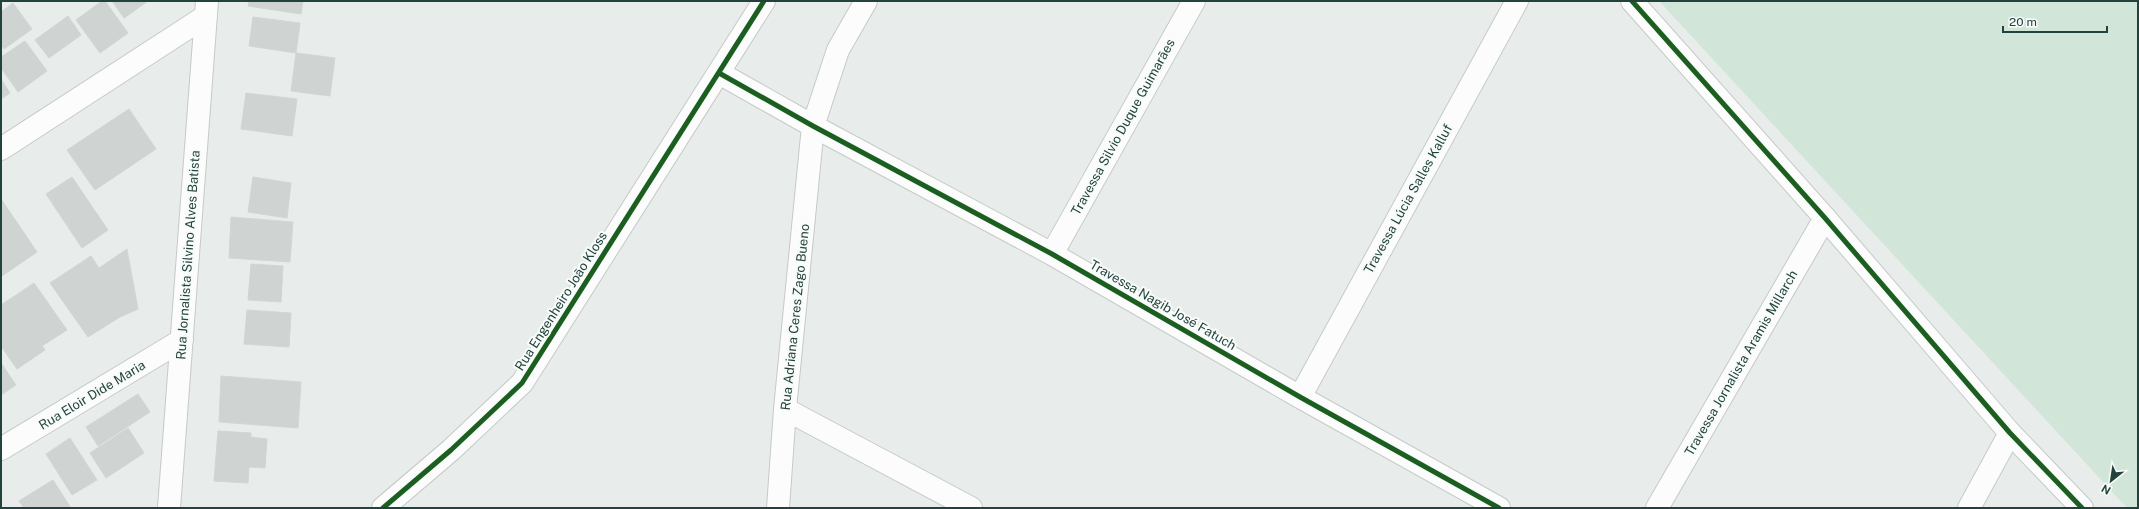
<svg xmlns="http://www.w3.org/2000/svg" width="2139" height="509" viewBox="0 0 2139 509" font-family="'Public Sans',sans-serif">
<rect width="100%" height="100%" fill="#e8edeb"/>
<path fill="#d1e6d9" d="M1659,1H2138V508H2127Z"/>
<path fill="#cfd4d2" stroke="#d1d6d4" d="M102,1H105L128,33L100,53L76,20Z
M112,1H148L124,18Z
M249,1H303L301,14L248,6Z
M13,3L32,29L4,49L1,45V12Z
M68,16L81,35L49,58L35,40Z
M253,17L300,23L296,53L249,46Z
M25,41L47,71L18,92L1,68V57Z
M296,53L335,58L330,96L291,91Z
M1,79L10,93L1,99Z
M246,93L297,99L292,136L241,129Z
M129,109L156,149L95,190L67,150Z
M72,177L108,230L82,248L46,194Z
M253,177L291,183L287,218L248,212Z
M1,199L37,252L2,276L1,274Z
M231,217L293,222L290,262L229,258Z
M127,249L138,309L120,317L88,337L50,283L91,256L99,268Z
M251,264L283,266L281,302L248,300Z
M34,283L67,330L42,346L10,299Z
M10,299L45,350L17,369L1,346V305Z
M247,310L291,313L289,347L244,344Z
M1,363L16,385L1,395Z
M221,376L301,382L298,428L219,422Z
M138,394L150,412L98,446L86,427Z
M128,428L144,453L106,478L90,453Z
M218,431L251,433V437L267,439L265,468L249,467L248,483L214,481Z
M70,438L97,480L72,495L46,454Z
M53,480L71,508H24L19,501Z"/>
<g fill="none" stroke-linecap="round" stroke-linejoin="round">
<g stroke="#c5cac8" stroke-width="24">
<path id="minor" d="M719,73L813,126L1052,254L1300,397L1499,508
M1,149L206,16
M1052,254L1194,1
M1300,397L1517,1
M785,409L971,508
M1,449L182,340
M169,508L207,1
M383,508L451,450L522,383L764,1
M778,508L785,409L813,126L838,50L866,1
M1657,508L1825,218
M1969,508L2010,433"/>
</g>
<g stroke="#c5cac8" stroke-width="24">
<path id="tertiary" d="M1632,1L1825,218L2010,433L2082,508"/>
</g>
<use href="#minor" stroke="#fcfcfc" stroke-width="22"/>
<use href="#tertiary" stroke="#fcfcfc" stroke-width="22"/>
<g stroke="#f7fbf9" stroke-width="8">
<path id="cycleway" d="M1632,1L1825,218L2010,433L2082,508
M719,73L813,126L1052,254L1300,397L1499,508
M383,508L451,450L522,383L764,1"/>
</g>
<use href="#cycleway" stroke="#1b5e20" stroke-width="5"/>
</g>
<g text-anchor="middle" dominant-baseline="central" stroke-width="4" stroke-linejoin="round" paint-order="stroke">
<g font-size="13" fill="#24423d" stroke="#f7fbf9">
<text transform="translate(1123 127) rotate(-61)">Travessa Silvio Duque Guimarães</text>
<text transform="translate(1408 199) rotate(-61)">Travessa Lúcia Salles Kalluf</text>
<text transform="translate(188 255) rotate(-86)">Rua Jornalista Silvino Alves Batista</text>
<text transform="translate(561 301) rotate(-58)">Rua Engenheiro João Kloss</text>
<text transform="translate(1163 305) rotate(30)">Travessa Nagib José Fatuch</text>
<text transform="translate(795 317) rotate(-84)">Rua Adriana Ceres Zago Bueno</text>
<text transform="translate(1741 363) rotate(-60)">Travessa Jornalista Aramis Millarch</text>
<text transform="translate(92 395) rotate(-31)">Rua Eloir Dide Maria</text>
</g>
</g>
<rect width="2139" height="509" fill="none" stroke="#24423d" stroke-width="4"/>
<g transform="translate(2111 481) rotate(210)" stroke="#f7fbf9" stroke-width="3" paint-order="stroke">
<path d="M0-3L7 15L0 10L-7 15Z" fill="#24423d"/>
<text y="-6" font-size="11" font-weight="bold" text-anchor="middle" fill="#24423d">N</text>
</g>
<path d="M2003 26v6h104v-6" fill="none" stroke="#24423d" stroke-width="2"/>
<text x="2009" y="26" font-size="12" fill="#24423d" stroke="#f7fbf9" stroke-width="3" paint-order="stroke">20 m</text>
</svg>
